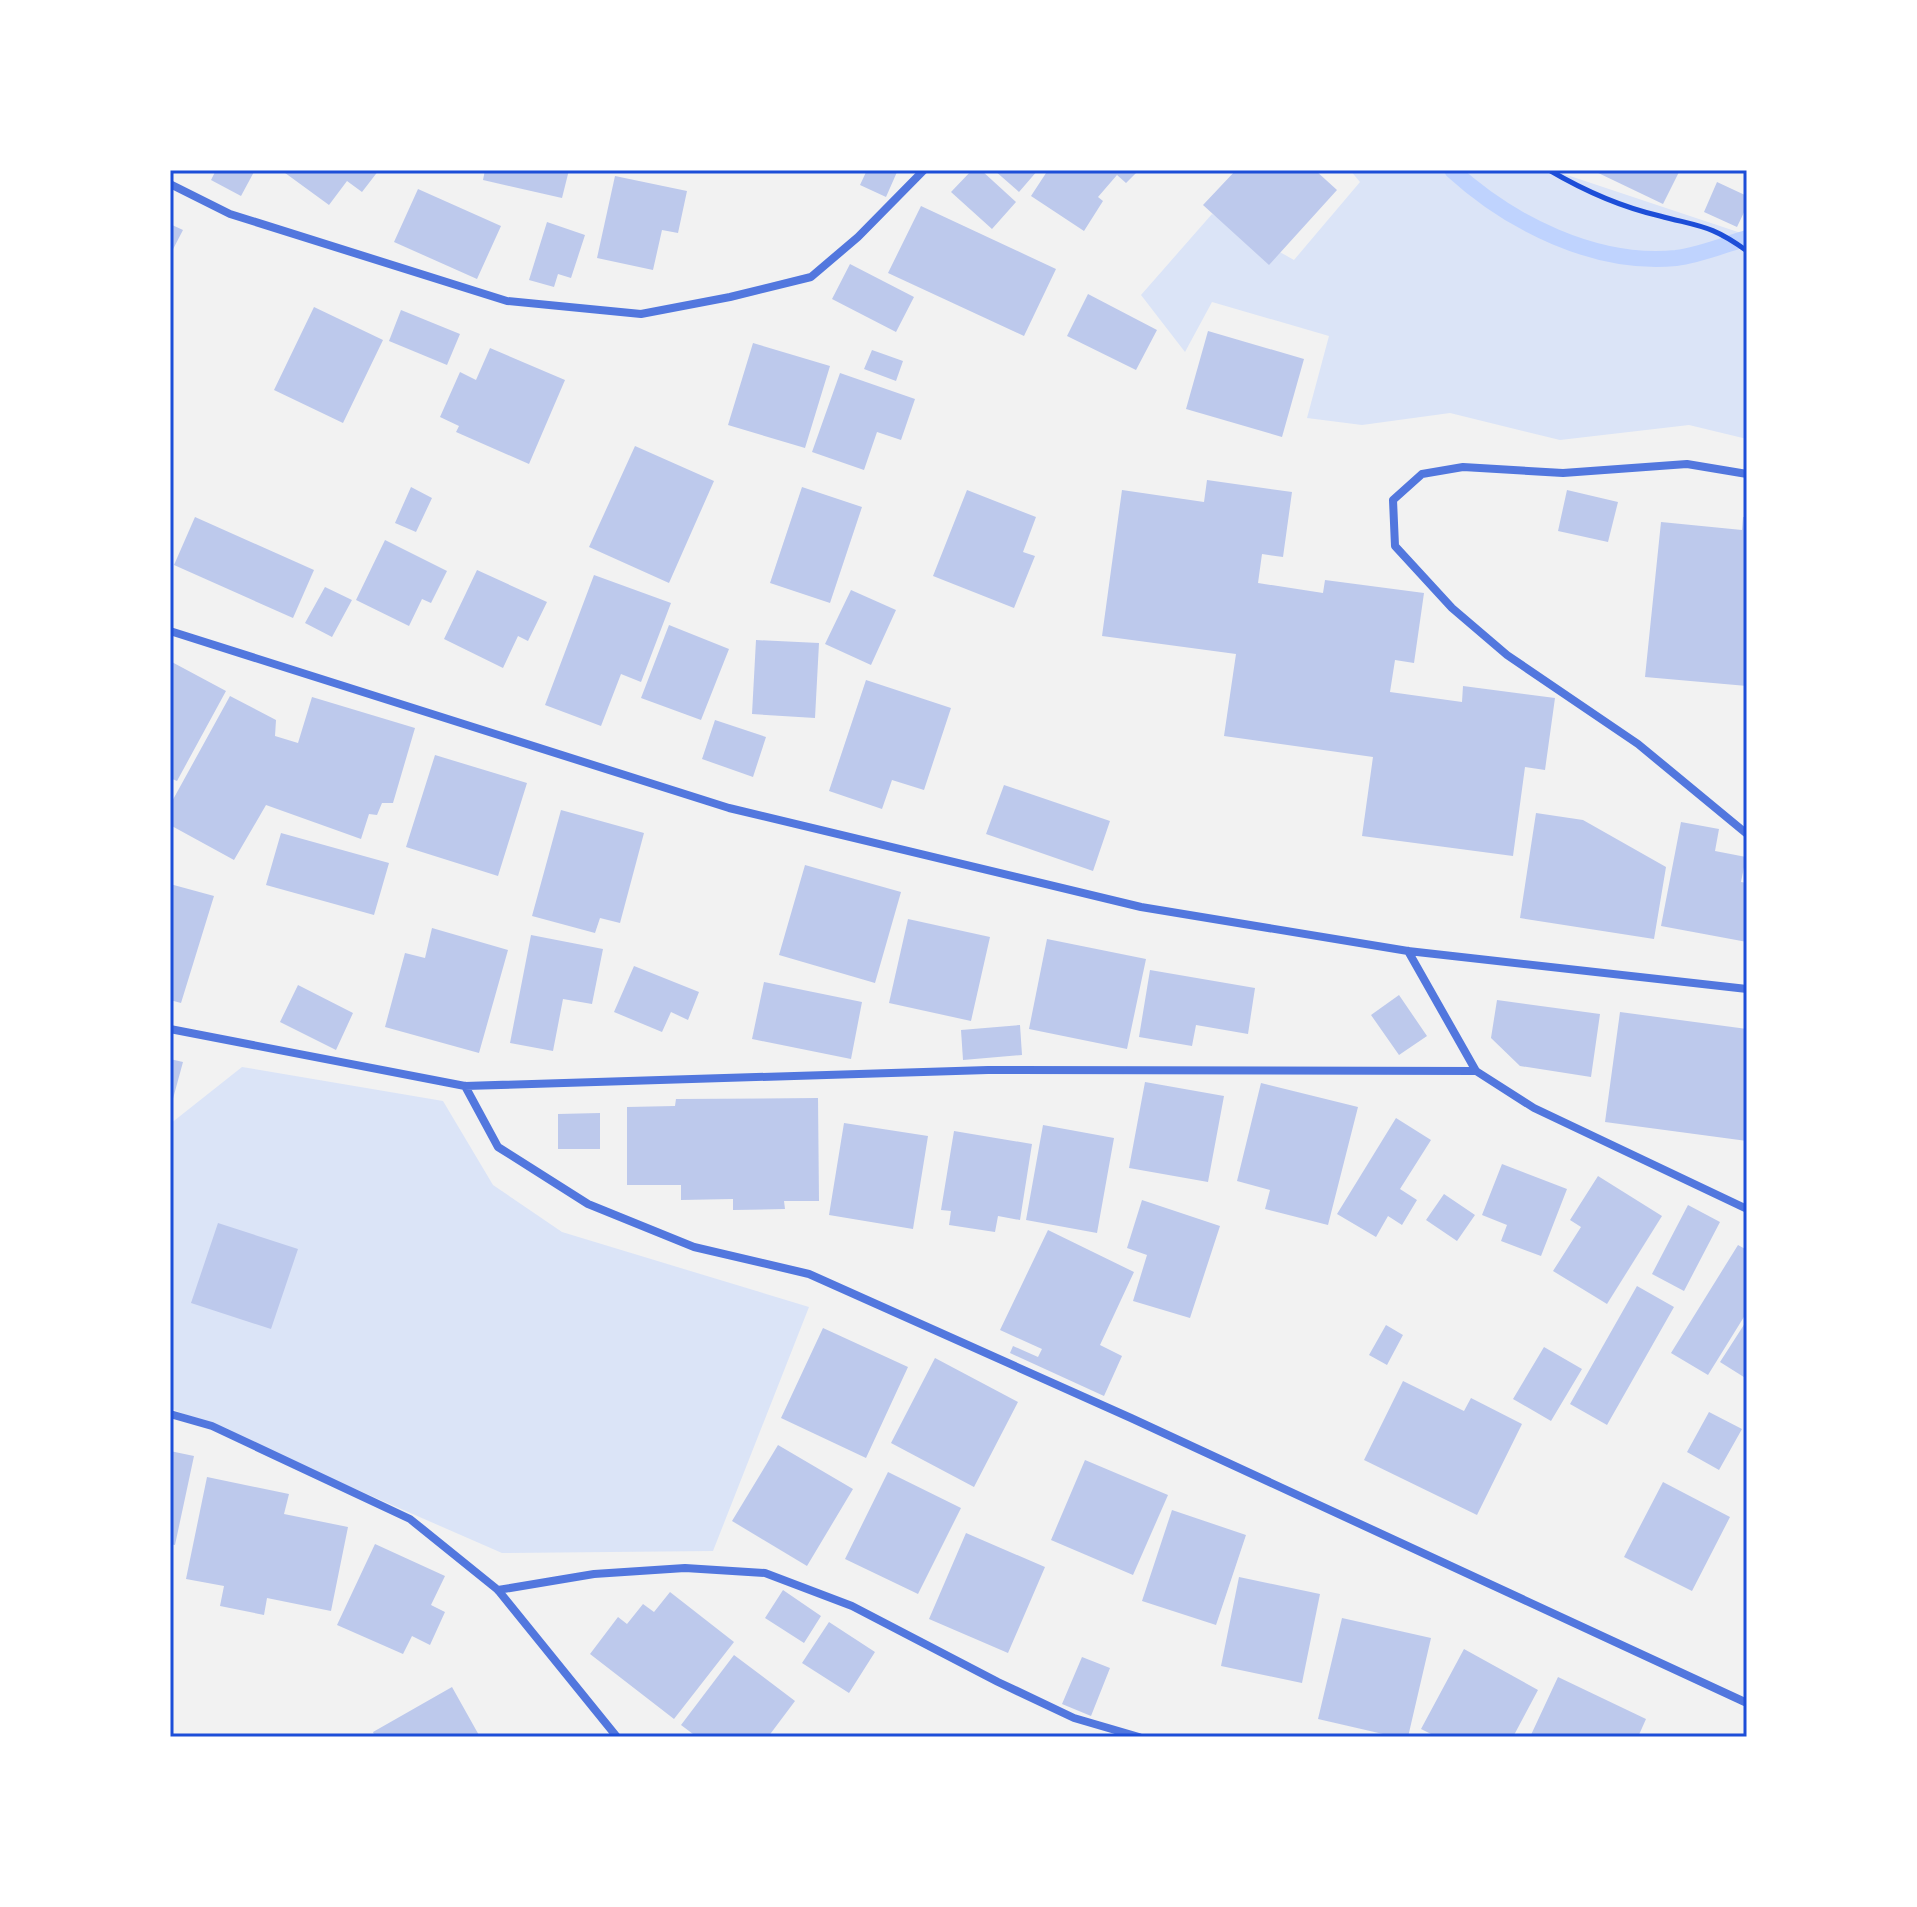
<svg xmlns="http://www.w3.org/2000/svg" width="1917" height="1907" viewBox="0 0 1917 1907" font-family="'Roboto Condensed',sans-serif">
<rect width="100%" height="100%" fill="#f2f2f2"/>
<path fill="#dbe4f7" d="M1350,170H1552L1747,235V439L1689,425L1560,440L1450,413L1362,425L1307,418L1329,336L1212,302L1185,352L1141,295L1212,214L1294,260L1360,182Z
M242,1067L443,1101L493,1185L562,1232L809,1307L713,1551L502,1553L170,1408V1124Z"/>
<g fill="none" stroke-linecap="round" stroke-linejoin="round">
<path stroke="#bfd3fe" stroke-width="16" d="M1452,170C1510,223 1595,266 1676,258C1700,255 1724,245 1747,238"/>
</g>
<path fill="#bdc9ec" d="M216,170H255L241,196L211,180Z
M281,170H379L362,192L347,181L329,205Z
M485,170H569L562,198L483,180Z
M867,170L897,172L886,197L860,185Z
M972,170H981L1016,202L992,229L951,192Z
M994,170H1038L1019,192Z
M1048,170L1057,171L1139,170L1126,183L1117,175L1098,197L1103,201L1084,231L1031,196Z
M1236,170H1315L1337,190L1269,265L1203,205Z
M1592,170H1680L1663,204Z
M615,176L687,191L678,233L662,230L653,270L597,258Z
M1717,182L1747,196V206L1737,227L1704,212Z
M418,189L501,226L477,279L394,242Z
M921,206L1056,269L1024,336L888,273Z
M547,222L585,235L571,278L558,274L554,287L529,280Z
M170,224L183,230L170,255Z
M850,264L914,297L896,332L832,299Z
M1088,294L1157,330L1136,370L1067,336Z
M314,307L383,340L343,423L274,390Z
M401,310L460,334L447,365L389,341Z
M1208,331L1304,359L1282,437L1186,409Z
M753,343L830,366L805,448L728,425Z
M490,348L565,380L529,464L456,432L459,426L440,417L460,372L476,380Z
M872,350L903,361L896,381L864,369Z
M840,373L915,399L901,440L877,432L864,470L812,452Z
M635,446L714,481L669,583L589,547Z
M1207,480L1292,492L1283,557L1262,554L1258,583L1323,593L1325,580L1424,593L1414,663L1395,660L1390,692L1462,702L1463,686L1555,698L1545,770L1525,767L1513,856L1362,836L1373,757L1224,736L1236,654L1102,636L1122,490L1204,502Z
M411,487L432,498L416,532L395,523Z
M802,487L862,507L830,603L770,583Z
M967,490L1036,517L1023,552L1035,556L1014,608L933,576Z
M1567,490L1618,502L1608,542L1558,531Z
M195,517L314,570L293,618L174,565Z
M1743,517H1747V686L1645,677L1661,522L1742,530Z
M385,540L447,571L431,603L422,599L409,626L356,600Z
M477,570L547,602L528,641L518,636L503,668L444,639Z
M594,575L671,603L641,682L621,674L601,726L545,705Z
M325,587L352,600L332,637L305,623Z
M851,590L896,610L871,665L825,644Z
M669,625L729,649L701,720L641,698Z
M756,640L819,643L815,718L752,714Z
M170,661L226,691L177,781L170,778Z
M866,680L951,708L924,790L892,780L882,809L829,791Z
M230,696L276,720L275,736L298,743L312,697L415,728L393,803H382L377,815L369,814L361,839L266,805L234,860L170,825V805Z
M715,720L766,737L753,777L702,759Z
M435,755L527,783L498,876L406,847Z
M1004,785L1110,821L1093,871L986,834Z
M561,810L644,833L620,923L600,918L595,933L532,916Z
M1536,813L1583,820L1666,867L1654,939L1520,918Z
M1681,822L1719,829L1715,851L1746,857L1741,882L1747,883V942L1661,926Z
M281,833L389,863L374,915L266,885Z
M805,865L901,892L875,983L779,955Z
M170,884L214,896L181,1003L170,1000Z
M908,919L990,937L971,1021L889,1003Z
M432,928L508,950L479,1053L385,1027L405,953L425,958Z
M531,935L603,949L592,1004L563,999L553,1051L510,1043Z
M1047,939L1146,959L1127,1049L1029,1029Z
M634,966L699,992L688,1020L671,1012L662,1032L614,1012Z
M1150,970L1255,988L1248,1034L1196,1025L1192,1046L1139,1037Z
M764,982L862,1002L851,1059L752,1039Z
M298,985L353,1013L336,1050L280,1022Z
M1399,995L1427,1036L1399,1055L1371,1015Z
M1497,1000L1600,1014L1591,1077L1520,1066L1491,1038Z
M1620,1012L1747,1029V1141L1605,1122Z
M1020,1025L1022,1055L963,1060L961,1030Z
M170,1059L183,1062L171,1106H170Z
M1145,1082L1224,1096L1208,1182L1129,1168Z
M1261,1083L1358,1107L1328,1225L1265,1209L1270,1190L1237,1181Z
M818,1098L819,1201H784L785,1209L733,1210V1199L681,1200V1185H627V1107L675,1106L676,1099Z
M600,1113V1149H558V1114Z
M1396,1118L1431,1140L1400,1189L1417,1200L1402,1225L1388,1216L1376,1237L1337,1214Z
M844,1123L928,1136L913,1229L829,1215Z
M1043,1125L1114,1138L1097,1233L1026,1220Z
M954,1131L1032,1144L1020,1220L998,1216L995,1232L949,1225L951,1211L941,1210Z
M1502,1164L1567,1189L1541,1256L1501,1241L1507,1225L1482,1215Z
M1598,1176L1662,1216L1607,1304L1553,1271L1581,1227L1570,1220Z
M1444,1194L1475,1215L1457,1241L1426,1220Z
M1142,1200L1220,1226L1190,1318L1133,1301L1147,1255L1127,1248Z
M1688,1205L1720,1222L1684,1291L1652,1274Z
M218,1223L298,1249L271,1329L191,1303Z
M1048,1230L1134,1272L1100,1345L1122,1356L1104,1396L1010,1353L1013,1346L1038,1357L1042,1349L1000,1330Z
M1738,1245L1747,1250V1312L1708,1375L1671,1353Z
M1637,1286L1674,1307L1607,1425L1570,1404Z
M1747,1320V1379L1720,1362Z
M1386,1325L1403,1335L1387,1365L1369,1355Z
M823,1328L908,1367L866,1458L781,1418Z
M1544,1347L1582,1369L1551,1421L1513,1399Z
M935,1358L1018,1402L974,1487L891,1443Z
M1403,1381L1464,1411L1471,1398L1522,1424L1477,1515L1364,1460Z
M1709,1412L1742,1429L1719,1470L1687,1452Z
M778,1445L853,1489L807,1566L732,1521Z
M170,1451L194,1456L175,1545L170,1544Z
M1085,1460L1168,1495L1133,1575L1051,1540Z
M888,1472L961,1508L918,1594L845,1559Z
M207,1477L289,1494L284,1514L348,1527L331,1611L267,1598L264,1615L220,1606L224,1586L186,1579Z
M1663,1482L1730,1517L1692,1591L1624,1557Z
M1172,1510L1246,1535L1216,1625L1142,1601Z
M966,1533L1045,1567L1008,1653L929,1619Z
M375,1544L445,1576L431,1605L445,1612L430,1645L412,1636L403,1654L337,1625Z
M1239,1577L1320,1594L1302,1683L1221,1666Z
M783,1590L821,1616L804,1643L765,1618Z
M670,1592L734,1642L674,1719L590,1654L618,1617L627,1624L643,1604L654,1612Z
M1342,1618L1431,1638L1408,1737H1396L1318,1719Z
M829,1622L875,1652L849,1693L802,1663Z
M170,1626H173V1688H170Z
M1464,1649L1538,1690L1513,1737H1437L1421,1729Z
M734,1655L795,1701L768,1737H697L681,1725Z
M1082,1657L1110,1668L1091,1716L1062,1704Z
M1558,1677L1646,1719L1638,1737H1530Z
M452,1687L480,1737H375L373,1732Z"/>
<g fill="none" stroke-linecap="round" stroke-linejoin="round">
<path stroke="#1d4ed8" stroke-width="5" d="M1549,170C1583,190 1621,207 1660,216C1701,227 1711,225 1747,251"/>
<path stroke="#5277de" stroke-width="8" d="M170,184L230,214L507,301L641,314L730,297L811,277L858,237L924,170
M1747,474L1687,464L1563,473L1463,467L1422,474L1393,500L1395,546L1452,608L1507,655L1638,744L1747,834
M170,631L729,808L1141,907L1408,951L1747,989
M1408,951L1476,1071L1534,1108L1747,1209
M170,1029L465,1086L988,1070L1476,1071
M465,1086L498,1147L588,1204L694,1247L809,1274L1131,1418L1747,1703
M170,1414L212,1426L410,1519L498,1590L617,1737
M498,1590L594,1574L685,1568L765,1573L852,1606L998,1682L1074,1718L1139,1737"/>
</g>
<rect width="1917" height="1907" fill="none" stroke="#ffffff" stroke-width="344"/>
<rect x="172" y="172" width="1573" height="1563" fill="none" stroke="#1d4ed8" stroke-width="3"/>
</svg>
